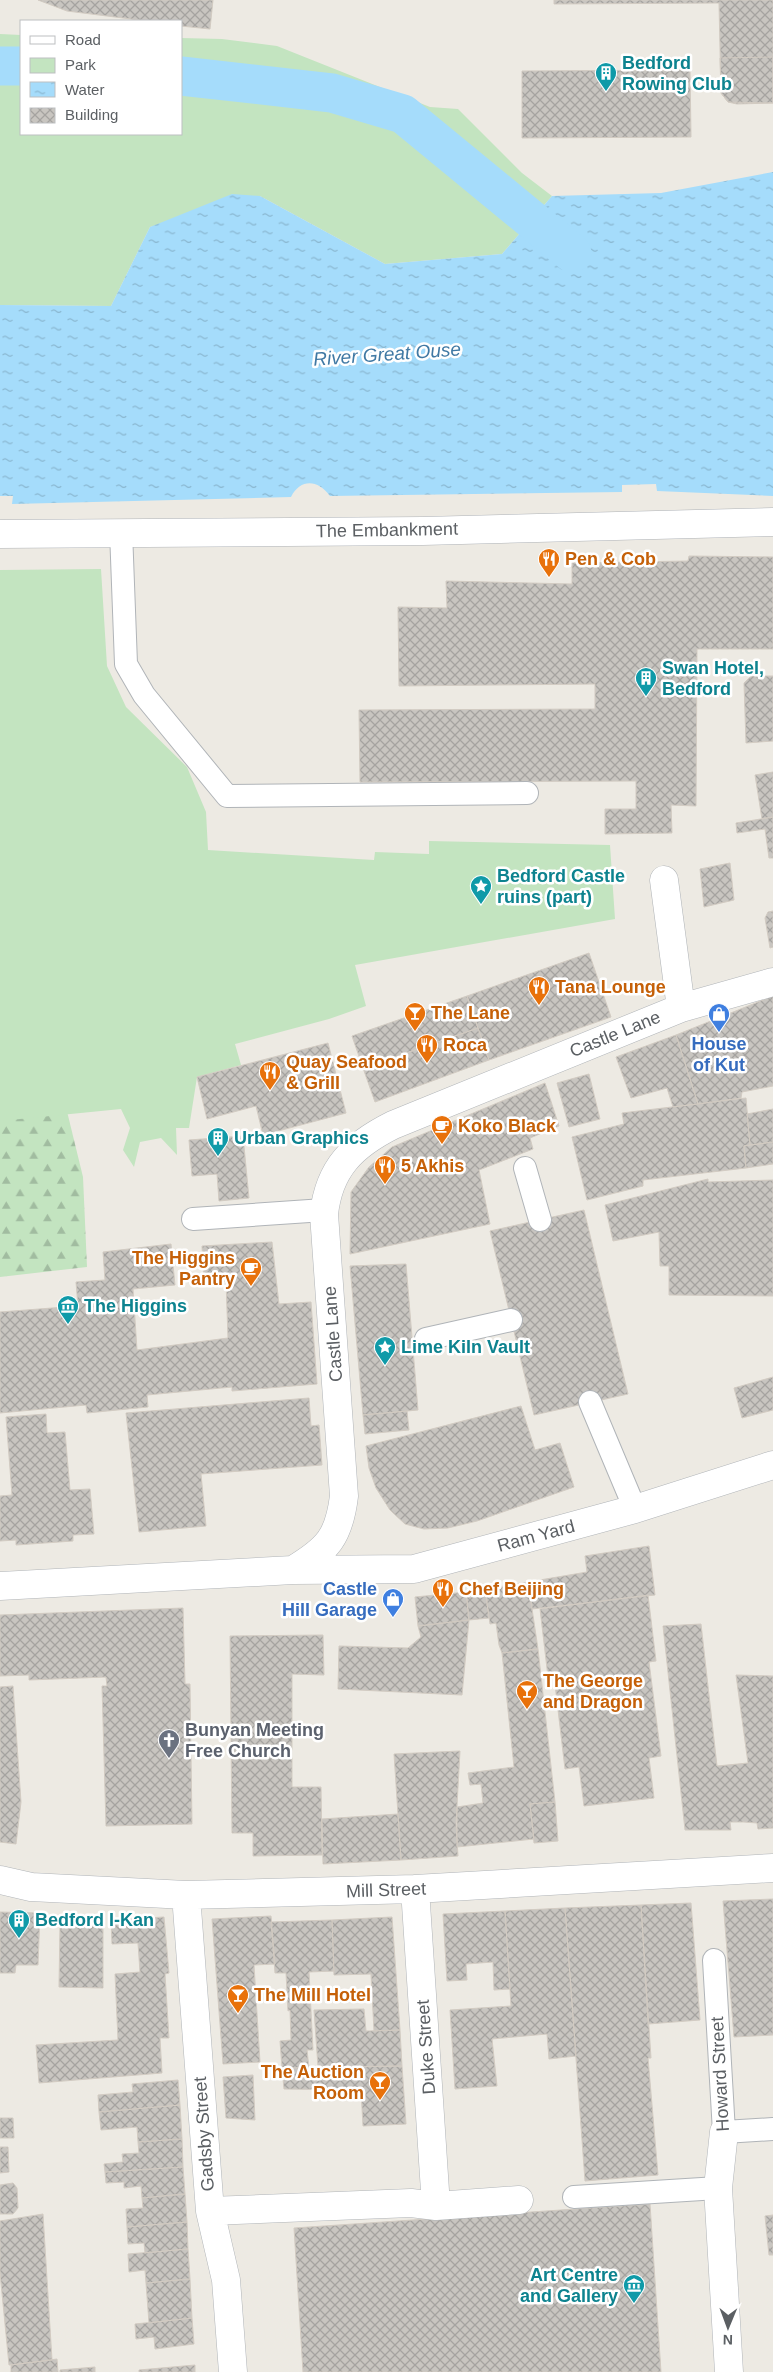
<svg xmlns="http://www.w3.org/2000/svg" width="773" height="2372" viewBox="0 0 773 2372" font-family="Helvetica,sans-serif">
<defs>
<pattern id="forest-firs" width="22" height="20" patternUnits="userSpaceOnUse" patternTransform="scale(1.25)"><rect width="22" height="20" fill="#c3e4c0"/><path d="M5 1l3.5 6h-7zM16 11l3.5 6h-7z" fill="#a1bca0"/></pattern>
<pattern id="water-ripples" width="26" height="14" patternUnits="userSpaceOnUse" patternTransform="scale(1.25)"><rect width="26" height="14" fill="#a5dcfb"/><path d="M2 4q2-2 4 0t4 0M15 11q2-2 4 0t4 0" fill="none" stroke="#89b6cf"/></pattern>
<pattern id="building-cross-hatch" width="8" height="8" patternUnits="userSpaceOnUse" patternTransform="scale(1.25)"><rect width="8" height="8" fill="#c8c5c0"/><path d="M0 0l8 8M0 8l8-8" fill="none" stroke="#a5a3a0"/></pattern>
</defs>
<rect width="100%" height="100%" fill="#edeae3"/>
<path fill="url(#forest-firs)" d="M0,1013L64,1099L83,1177L87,1267L0,1277Z"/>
<path fill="#c3e4c0" d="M0,34L21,35V134H181V38L222,39L277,46L430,107L458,109L522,173L552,196L502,254L385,264L260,196L150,227L111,306L0,305Z
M101,569L107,666L126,707L187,767L206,812L208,850L374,860L375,852L429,854V841L610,845L615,919L355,965L366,1006L329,1019L235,1044L241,1065L197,1077L189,1128H176L177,1155L161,1138L140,1142L134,1167L123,1150L130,1128L121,1109L0,1121V570Z"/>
<path fill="url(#water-ripples)" d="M773,172V496L657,491L656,484L622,485V492L330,496C318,480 301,478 291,497L12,504L13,496H0V305L111,306L150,227L232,194L260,196L385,264L502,254L552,196L661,193Z"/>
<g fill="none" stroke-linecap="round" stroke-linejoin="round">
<path stroke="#a5dcfb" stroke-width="39" d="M0,66H21
M181,76L332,93L403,114L572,253"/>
</g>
<path fill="url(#building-cross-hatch)" stroke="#d2cbc2" d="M38,0H213L210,29L181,26V21H147L67,11Z
M554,0H773V103L737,104L728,102L721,93L719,3L554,4Z
M773,57V103L728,102L721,93L720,58Z
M690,70L691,137L522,138V71Z
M689,556L773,557V649H697L696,806L671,805L672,833L605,834V809H636V781L360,782L359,710L595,709V684L399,686L398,607L447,608L446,581L572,584V563L688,561Z
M751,676H773V741L746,743L744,683Z
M773,772V817L762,819L755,775Z
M773,817V858H769L765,829L737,833L736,823Z
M730,863L734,900L704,907L700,869Z
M773,911V947L770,948L765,918L768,912Z
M589,953L611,1017L489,1060L467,996Z
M467,996L478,1028L363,1068L352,1036Z
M773,996V1086L742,1092L741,1098L698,1104L676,1035Z
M478,1028L489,1060L375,1102L363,1068Z
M676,1035L698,1104L673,1107L667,1088L631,1098L616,1057Z
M328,1043L346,1113L263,1135L256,1106L207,1119L197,1077Z
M589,1074L600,1119L569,1127L557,1083Z
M545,1083L559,1126L530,1138L533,1149L479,1170L490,1224L350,1254L351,1192L369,1167L392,1147Z
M746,1098L750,1145L744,1146L746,1168L643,1180V1186L587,1200L572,1137L624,1124L622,1113Z
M773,1109V1142L750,1145L747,1114Z
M243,1136L249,1198L219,1201L217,1174L192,1176L189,1140Z
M773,1142V1164L746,1168L744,1146Z
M708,1179V1182L773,1180V1296L669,1295V1266H660L659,1232L613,1241L605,1205Z
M584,1210L628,1394L534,1415L490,1231Z
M272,1242L279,1304L311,1302L317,1384L232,1391V1387L147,1395L148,1407L87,1413L86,1405L0,1413V1312L78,1306L76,1282L105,1280L103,1252L171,1244L175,1285L133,1289L137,1350L228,1338L226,1281L204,1283L202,1246Z
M406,1264L418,1410L363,1415L350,1266Z
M773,1377V1410L742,1418L734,1388Z
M309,1398L311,1426L319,1425L322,1465L201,1474L206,1526L139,1532L126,1413Z
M521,1406L535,1450L560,1443L574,1487L477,1521L448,1528L424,1529L405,1524L390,1510L376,1488L369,1468L366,1446Z
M407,1411L409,1430L365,1434L363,1415Z
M46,1414L47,1433L65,1432L70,1490L90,1489L94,1534L73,1535V1541L16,1545V1540L0,1541V1496L12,1495L6,1417Z
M649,1546L655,1595L532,1609L528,1582L587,1572L585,1556Z
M528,1582L538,1649L502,1653L499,1645L496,1623L490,1624L485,1589Z
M485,1589L489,1618L469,1620L466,1592Z
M466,1592L469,1620L418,1626L415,1597Z
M648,1595L656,1661L649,1662L661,1756L649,1758L654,1798L584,1806L579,1767L565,1769L554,1676L548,1677L540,1609Z
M183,1608L185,1684H190L192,1824L106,1826L102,1686H107L106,1677L29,1680V1675L0,1676V1615Z
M469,1620L462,1695L338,1689L339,1646L408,1648L421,1637L418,1626Z
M701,1624L717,1766L748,1763L736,1675L773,1676V1828L758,1829L757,1823L744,1822H730L731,1830H685L663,1626Z
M323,1635L324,1675L292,1674V1787H321L322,1855L253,1856V1833H232L230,1636Z
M538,1649L555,1802L530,1804L534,1839L457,1847V1807L483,1803L481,1784L470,1785L468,1773L514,1767L502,1653Z
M13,1686L21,1802L16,1844L0,1842V1687Z
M460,1751L456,1824L458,1856L401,1860L394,1754Z
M555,1802L558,1841L534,1843L530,1804Z
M398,1814L401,1860L323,1864L322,1819Z
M773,1899V2035L734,2037L723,1901Z
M691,1903L700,2020L648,2024L641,1905Z
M641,1905L651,2058H648L658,2175L585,2181L565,1908Z
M565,1908L576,2056L549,2059L547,2034L492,2039L497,2086L455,2089L450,2010L511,2006L505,1911Z
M505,1911L510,1989L494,1990L493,1962L466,1964L467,1980L447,1981L443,1914Z
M0,1912L40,1913L38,1965H16L15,1973H0Z
M271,1916L275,1964L254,1965L260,2062L223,2064L212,1919Z
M164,1917L169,1973L165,1974L169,2038H160L162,2073L39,2083L36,2045L118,2040L115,1974L140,1972L138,1943L112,1944L111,1920Z
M392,1917L400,2030L374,2031L371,1974L334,1975L332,1920Z
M332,1920L334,1971L309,1972L313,2050H307L309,2068H282L280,2041L291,2040L290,2010L288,2011L286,1973H275L271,1922Z
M60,1925L103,1926V1988L59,1987Z
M364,2009L366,2031L400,2030L402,2066L318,2067L314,2010Z
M402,2066L406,2124L363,2126L361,2090L284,2089L282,2068Z
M253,2075L255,2120L226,2118L223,2077Z
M178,2080L180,2105L99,2112L98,2095L133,2092L132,2084Z
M180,2105L182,2139L138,2142L137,2127L101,2130L99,2112Z
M0,2118H13L14,2138H0Z
M182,2139L183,2167L105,2172L104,2164L123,2162L122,2154L139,2153L138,2142Z
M0,2147H8L9,2172L0,2173Z
M183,2167L185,2194L142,2198L141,2186L124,2188V2182L106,2183L105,2172Z
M13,2183L17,2188L18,2208L13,2214H0V2185Z
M185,2194L187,2222L127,2227L126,2209L143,2208L142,2198Z
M650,2204L661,2372H303L294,2228Z
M43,2214L52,2360L9,2365L0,2273V2221Z
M773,2215V2255H769L765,2216Z
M187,2222L188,2249L145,2253L144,2243L128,2244L127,2227Z
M188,2249L190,2279L146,2283L145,2270L129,2272L128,2254Z
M190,2279L192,2318L149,2323L146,2283Z
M192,2318L194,2344L155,2349L154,2337L136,2339L135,2324Z
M57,2359L58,2372H11V2365Z
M195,2365V2372H139V2370Z
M95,2367V2372H60V2370Z"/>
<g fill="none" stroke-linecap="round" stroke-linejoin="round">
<g stroke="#b0b4b8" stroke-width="24">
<path id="lane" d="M121,531L126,664L144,695L227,796L527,793
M525,1168L540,1220
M193,1219L324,1210
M426,1339L511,1320
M590,1402L635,1509
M714,1960L724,2132L773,2129
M574,2197L718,2188"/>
</g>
<g stroke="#b0b4b8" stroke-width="29">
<path id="street" d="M664,880L681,1008
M293,1570C328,1549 339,1537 344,1496L324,1214C329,1168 353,1145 393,1125L681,1008L773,982
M0,1586L293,1570L414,1569L635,1509L773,1465
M0,1880L31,1887L186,1895L415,1889L773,1868
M415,1889L436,2206
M186,1895L210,2211L226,2280L233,2372
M724,2132L718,2188L729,2372
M210,2211L411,2203L436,2206L519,2200"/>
</g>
<g stroke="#afb3b8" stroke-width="29">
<path id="secondary" d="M0,534L423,531L773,522"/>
</g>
<use href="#lane" stroke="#fff" stroke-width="22"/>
<use href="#street" stroke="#fff" stroke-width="28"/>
<use href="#secondary" stroke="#fff" stroke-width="28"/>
</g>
<defs>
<g id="building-pin" transform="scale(1.125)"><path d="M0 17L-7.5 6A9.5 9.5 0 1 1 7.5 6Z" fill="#0f9aa8" stroke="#fff"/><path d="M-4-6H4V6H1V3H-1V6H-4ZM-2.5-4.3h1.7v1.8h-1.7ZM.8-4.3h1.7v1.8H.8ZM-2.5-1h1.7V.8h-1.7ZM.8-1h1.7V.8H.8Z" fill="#fff"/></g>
<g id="restaurant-pin" transform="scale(1.125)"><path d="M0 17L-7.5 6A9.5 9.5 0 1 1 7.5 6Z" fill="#e8710a" stroke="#fff"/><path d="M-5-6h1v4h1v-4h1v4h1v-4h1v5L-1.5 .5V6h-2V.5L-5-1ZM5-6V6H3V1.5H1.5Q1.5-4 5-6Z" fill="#fff"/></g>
<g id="sight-pin" transform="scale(1.125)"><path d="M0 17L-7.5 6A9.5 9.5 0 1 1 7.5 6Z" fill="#0f9aa8" stroke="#fff"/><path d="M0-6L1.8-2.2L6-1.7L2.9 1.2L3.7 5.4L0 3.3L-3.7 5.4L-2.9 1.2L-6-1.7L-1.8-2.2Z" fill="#fff"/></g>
<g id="bar-pin" transform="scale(1.125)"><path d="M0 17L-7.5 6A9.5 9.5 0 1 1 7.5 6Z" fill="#e8710a" stroke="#fff"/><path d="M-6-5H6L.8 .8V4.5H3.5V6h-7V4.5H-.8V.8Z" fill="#fff"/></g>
<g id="shop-pin" transform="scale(1.125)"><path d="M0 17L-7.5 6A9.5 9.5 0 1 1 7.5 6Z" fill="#3f7fe0" stroke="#fff"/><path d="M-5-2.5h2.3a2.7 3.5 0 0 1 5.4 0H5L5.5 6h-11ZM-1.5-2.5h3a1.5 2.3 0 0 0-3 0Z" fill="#fff"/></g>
<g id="cafe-pin" transform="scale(1.125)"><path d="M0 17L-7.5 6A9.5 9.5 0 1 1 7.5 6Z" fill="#e8710a" stroke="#fff"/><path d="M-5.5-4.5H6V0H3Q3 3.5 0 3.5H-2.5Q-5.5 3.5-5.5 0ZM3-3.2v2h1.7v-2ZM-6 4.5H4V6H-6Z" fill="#fff"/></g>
<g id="museum-pin" transform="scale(1.125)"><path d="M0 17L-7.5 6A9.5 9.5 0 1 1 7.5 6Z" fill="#0f9aa8" stroke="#fff"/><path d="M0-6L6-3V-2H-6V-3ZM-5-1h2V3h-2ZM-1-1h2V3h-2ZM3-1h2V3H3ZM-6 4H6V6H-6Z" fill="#fff"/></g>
<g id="church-pin" transform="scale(1.125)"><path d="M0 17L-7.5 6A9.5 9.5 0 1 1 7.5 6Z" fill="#6b7280" stroke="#fff"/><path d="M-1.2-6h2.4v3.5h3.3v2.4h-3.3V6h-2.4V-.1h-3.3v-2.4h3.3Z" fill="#fff"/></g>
</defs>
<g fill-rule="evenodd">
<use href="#building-pin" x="606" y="73"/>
<use href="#restaurant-pin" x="549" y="559"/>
<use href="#building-pin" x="646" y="678"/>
<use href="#sight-pin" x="481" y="886"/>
<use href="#restaurant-pin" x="539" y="987"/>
<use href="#bar-pin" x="415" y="1013"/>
<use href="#shop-pin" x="719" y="1014"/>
<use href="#restaurant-pin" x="427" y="1045"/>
<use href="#restaurant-pin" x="270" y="1072"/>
<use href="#cafe-pin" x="442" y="1126"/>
<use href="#building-pin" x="218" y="1138"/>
<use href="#restaurant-pin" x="385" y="1166"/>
<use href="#cafe-pin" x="251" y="1268"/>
<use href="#museum-pin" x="68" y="1306"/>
<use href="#sight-pin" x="385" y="1347"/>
<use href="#restaurant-pin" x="443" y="1589"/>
<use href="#shop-pin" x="393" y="1599"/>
<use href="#bar-pin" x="527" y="1691"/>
<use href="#church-pin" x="169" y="1740"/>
<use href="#building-pin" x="19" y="1920"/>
<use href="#bar-pin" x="238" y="1995"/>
<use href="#bar-pin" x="380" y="2082"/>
<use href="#museum-pin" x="634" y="2285"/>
</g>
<g text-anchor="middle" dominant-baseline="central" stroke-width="5" stroke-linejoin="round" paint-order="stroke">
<g font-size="18" font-weight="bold" fill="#0d838f" stroke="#fff" text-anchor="start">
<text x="622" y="63">Bedford<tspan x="622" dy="21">Rowing Club</tspan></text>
<text x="662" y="668">Swan Hotel,<tspan x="662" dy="21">Bedford</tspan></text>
<text x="497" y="876">Bedford Castle<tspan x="497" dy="21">ruins (part)</tspan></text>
<text x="234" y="1138">Urban Graphics</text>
<text x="84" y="1306">The Higgins</text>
<text x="401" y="1347">Lime Kiln Vault</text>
<text x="35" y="1920">Bedford I-Kan</text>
<text x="618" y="2275" text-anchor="end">Art Centre<tspan x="618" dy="21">and Gallery</tspan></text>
</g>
<g font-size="18" fill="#5b5f63" stroke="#fff">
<text transform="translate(387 530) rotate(-1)">The Embankment</text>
<text transform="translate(615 1034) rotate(-22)">Castle Lane</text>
<text transform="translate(333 1334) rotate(-94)">Castle Lane</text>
<text transform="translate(536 1536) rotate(-15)">Ram Yard</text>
<text transform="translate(386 1890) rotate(-2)">Mill Street</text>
<text transform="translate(426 2047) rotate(-94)">Duke Street</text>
<text transform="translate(720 2074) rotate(-93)">Howard Street</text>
<text transform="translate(204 2134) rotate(-94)">Gadsby Street</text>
</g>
<g font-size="18" font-weight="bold" fill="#c56008" stroke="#fff" text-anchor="start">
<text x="565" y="559">Pen &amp; Cob</text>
<text x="555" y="987">Tana Lounge</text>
<text x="431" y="1013">The Lane</text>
<text x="443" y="1045">Roca</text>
<text x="286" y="1062">Quay Seafood<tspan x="286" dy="21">&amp; Grill</tspan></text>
<text x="458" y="1126">Koko Black</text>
<text x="401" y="1166">5 Akhis</text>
<text x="235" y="1258" text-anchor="end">The Higgins<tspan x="235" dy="21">Pantry</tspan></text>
<text x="459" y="1589">Chef Beijing</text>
<text x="543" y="1681">The George<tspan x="543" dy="21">and Dragon</tspan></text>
<text x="254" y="1995">The Mill Hotel</text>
<text x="364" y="2072" text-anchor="end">The Auction<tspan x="364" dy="21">Room</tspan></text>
</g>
<g font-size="18" font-weight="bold" fill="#366cbe" stroke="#fff">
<text x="719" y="1044">House<tspan x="719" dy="21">of Kut</tspan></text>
<text x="377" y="1589" text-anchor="end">Castle<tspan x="377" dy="21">Hill Garage</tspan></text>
</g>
<g font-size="18" font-weight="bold" fill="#5b616d" stroke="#fff" text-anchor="start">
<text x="185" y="1730">Bunyan Meeting<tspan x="185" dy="21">Free Church</tspan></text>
</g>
<g font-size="19" font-style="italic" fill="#4079a4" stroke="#fff">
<text transform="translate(387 354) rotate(-4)">River Great Ouse</text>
</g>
</g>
<rect x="20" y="20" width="162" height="115" fill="#ffffff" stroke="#bdbfc1"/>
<rect x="30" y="36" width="25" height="8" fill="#ffffff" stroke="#bdbfc1"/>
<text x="65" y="45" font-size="15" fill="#5b5f63">Road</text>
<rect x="30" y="58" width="25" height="15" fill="#c3e4c0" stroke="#bdbfc1"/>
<text x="65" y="70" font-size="15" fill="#5b5f63">Park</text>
<rect x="30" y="82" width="25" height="15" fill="url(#water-ripples)" stroke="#bdbfc1"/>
<text x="65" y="95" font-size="15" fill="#5b5f63">Water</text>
<rect x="30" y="108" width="25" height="15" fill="url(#building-cross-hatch)" stroke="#bdbfc1"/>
<text x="65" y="120" font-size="15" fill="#5b5f63">Building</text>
<g transform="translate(728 2327) rotate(181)" stroke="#ffffff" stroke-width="4" paint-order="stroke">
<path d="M0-4L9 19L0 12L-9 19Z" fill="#5b5f63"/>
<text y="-8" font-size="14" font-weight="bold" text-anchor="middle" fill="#5b5f63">N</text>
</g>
</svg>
